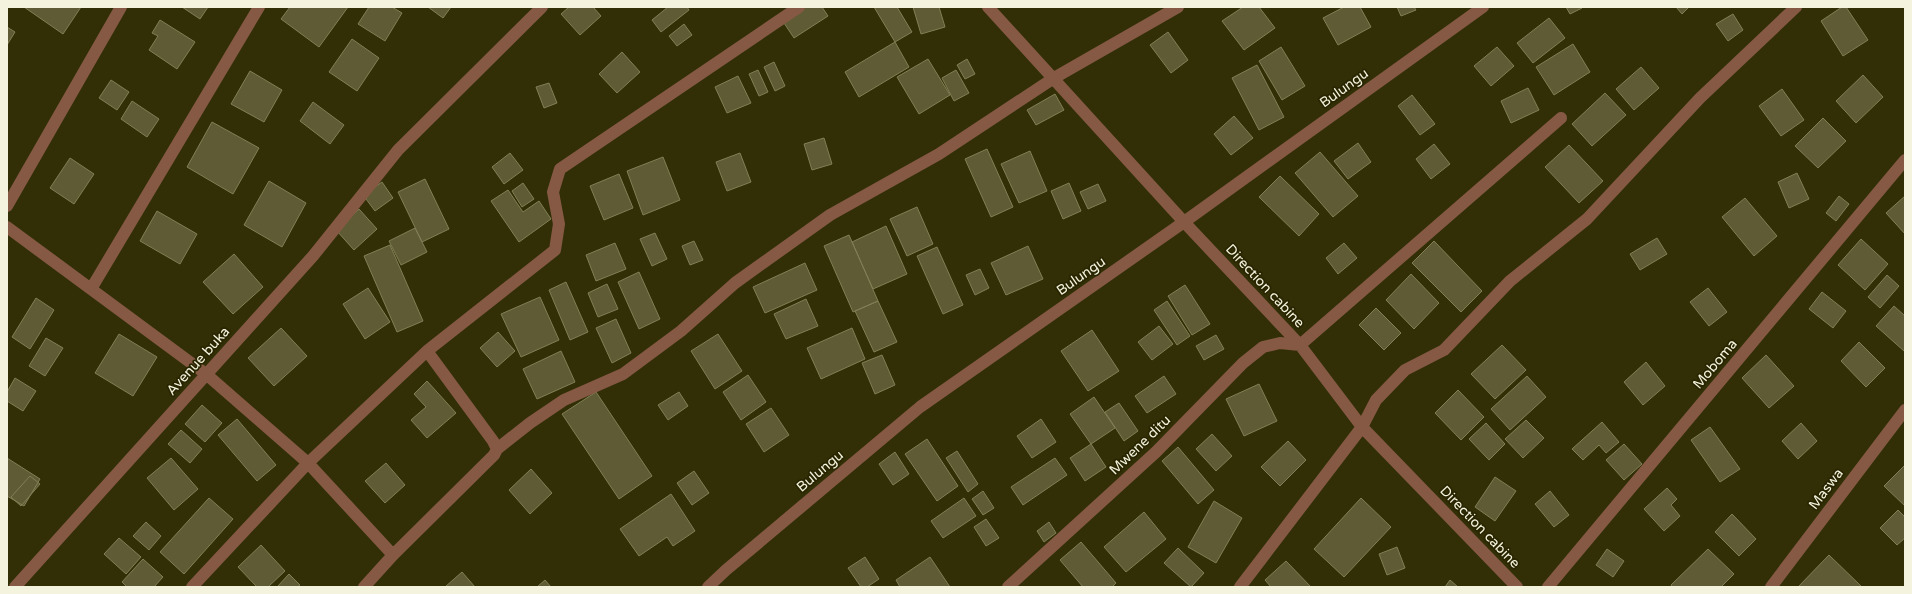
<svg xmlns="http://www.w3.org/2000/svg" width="1912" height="594" viewBox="0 0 1912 594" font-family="'Varela Round',sans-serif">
<rect width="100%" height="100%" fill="#322f06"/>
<path fill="#5f5c35" stroke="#817f56" d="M24,7H81L63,34Z
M182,7H208L200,19Z
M290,7H348L319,47L281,19Z
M369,7H392L402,13L385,41L358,24Z
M428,7H451L443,18Z
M569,7H593L601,16L580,35L561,14Z
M668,7H687L689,10L661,32L652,20Z
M802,7H822L828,16L794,38L782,20Z
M874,7H897L912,32L895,42Z
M913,7H939L945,27L921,34Z
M1243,7H1259L1275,28L1244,50L1222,21Z
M1344,7H1360L1371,27L1338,45L1323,18Z
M1397,7H1414L1416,10L1401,16Z
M1566,7H1582V8L1570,14Z
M1676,7H1689L1682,14Z
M1842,7H1846L1868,40L1843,56L1821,21Z
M1733,14L1743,30L1728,41L1716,24Z
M1549,18L1565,38L1533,63L1517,43Z
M160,20L195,42L177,69L149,50L158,36L152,33Z
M684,24L692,35L677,46L669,36Z
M7,27L15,32L7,45Z
M1168,32L1188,60L1171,73L1150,45Z
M352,39L379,58L357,91L329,72Z
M895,42L909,67L859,97L845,72Z
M1573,44L1590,72L1554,95L1536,67Z
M1281,47L1305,86L1282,100L1259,61Z
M1497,47L1514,66L1491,86L1474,66Z
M622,52L640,72L617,93L599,74Z
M928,59L950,95L919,114L897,77Z
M967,59L975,74L965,79L957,65Z
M774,62L785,86L775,91L764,67Z
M1257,65L1284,117L1259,130L1232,78Z
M1641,67L1659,88L1634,110L1616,89Z
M758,70L768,92L759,96L749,74Z
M956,70L969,93L954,101L942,78Z
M250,71L282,90L264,122L231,104Z
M1863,75L1883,97L1856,123L1836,101Z
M738,76L751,103L727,113L715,87Z
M111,80L129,92L117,110L99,98Z
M549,83L557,103L544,108L536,87Z
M1528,88L1539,110L1511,123L1501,101Z
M1782,89L1804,120L1781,136L1759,106Z
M1605,93L1626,115L1592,146L1572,124Z
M1055,94L1064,110L1036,125L1027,110Z
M1412,95L1435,124L1420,135L1398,106Z
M132,101L159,119L147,137L121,119Z
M313,102L344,125L330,144L300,121Z
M1234,116L1253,138L1231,155L1214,134Z
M1823,118L1846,141L1818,168L1795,146Z
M212,122L259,148L233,194L187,167Z
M824,138L832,164L812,170L804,144Z
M1358,143L1371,162L1348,179L1334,161Z
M1434,144L1450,164L1431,179L1416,159Z
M1569,145L1603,181L1579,203L1545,167Z
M987,149L1013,207L991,217L965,159Z
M1030,151L1047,191L1019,203L1001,164Z
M1320,152L1358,196L1333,217L1295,173Z
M510,153L523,170L504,184L492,167Z
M740,153L751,182L727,191L716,162Z
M663,157L680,200L643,215L627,171Z
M70,158L94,174L74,204L50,188Z
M1797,173L1809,199L1789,208L1778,182Z
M619,174L633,208L604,220L590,186Z
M1280,176L1319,214L1299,236L1259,197Z
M425,179L449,229L422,242L398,192Z
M269,181L306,203L282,247L244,225Z
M382,182L393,198L375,211L363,195Z
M523,183L534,199L522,207L512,191Z
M1069,183L1081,211L1063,219L1051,191Z
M1098,184L1106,201L1088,209L1080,192Z
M508,190L523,212L539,201L551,219L519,242L491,201Z
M1839,196L1849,204L1836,221L1826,213Z
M1905,196V234L1886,213Z
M1745,198L1777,236L1754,256L1722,217Z
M917,207L933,244L907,256L890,219Z
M359,209L377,229L354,250L336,230Z
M157,211L197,234L180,264L140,241Z
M886,226L907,274L873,289L852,242Z
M415,228L427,252L401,265L389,241Z
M655,233L667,259L652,266L640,239Z
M849,235L878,301L853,312L824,246Z
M1657,238L1667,254L1640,270L1630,254Z
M1861,239L1888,264L1865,290L1838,265Z
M694,241L703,260L690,265L682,246Z
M1434,241L1482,291L1461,312L1412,263Z
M615,243L626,269L596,281L586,255Z
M1344,243L1357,258L1338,274L1326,258Z
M390,245L423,321L397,332L364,256Z
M1028,246L1043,279L1006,295L991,263Z
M937,247L963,305L943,314L917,256Z
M234,254L263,287L233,314L203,282Z
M805,263L817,290L765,313L753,287Z
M980,269L989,288L975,295L966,275Z
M639,272L660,319L639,329L618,282Z
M1411,274L1439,303L1414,329L1386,300Z
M1887,275L1899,286L1880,308L1868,297Z
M566,282L588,332L570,340L549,290Z
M607,284L618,309L598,317L588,293Z
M1185,285L1210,324L1192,335L1168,296Z
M368,288L390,322L365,339L343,304Z
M1708,288L1727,312L1709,326L1690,302Z
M1822,292L1846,311L1833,328L1809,309Z
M540,297L559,340L521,357L501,314Z
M36,298L54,310L30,349L12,337Z
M806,299L818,326L786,339L774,314Z
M878,301L897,342L874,352L855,311Z
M1167,301L1190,336L1177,345L1154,310Z
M1894,306L1905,316V349L1904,351L1876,326Z
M1376,308L1401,333L1384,350L1359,325Z
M616,319L631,353L612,363L596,328Z
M1159,326L1173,344L1152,360L1138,342Z
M281,328L307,356L274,386L248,358Z
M852,328L865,359L821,379L807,348Z
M1092,330L1119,371L1088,391L1061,351Z
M498,332L515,351L497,367L480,348Z
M119,334L157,357L133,396L95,373Z
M718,334L742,371L715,389L691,351Z
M1216,335L1224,349L1204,360L1196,346Z
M46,338L63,348L45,376L29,366Z
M1859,342L1885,368L1866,387L1841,361Z
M1502,345L1526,370L1495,399L1471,374Z
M561,351L575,382L537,399L523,369Z
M882,355L895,385L875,394L862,363Z
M1766,355L1794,386L1769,408L1742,378Z
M1646,362L1665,386L1643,405L1624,382Z
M748,375L766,402L741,420L723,392Z
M1164,376L1176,394L1147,413L1135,396Z
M1527,376L1546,397L1510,430L1491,409Z
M15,378L36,391L23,411L7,401V392Z
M427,381L456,413L427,438L411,420L426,407L414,394Z
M1259,384L1277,421L1244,436L1226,399Z
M1458,390L1484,417L1461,440L1435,413Z
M596,392L652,476L619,499L562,414Z
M679,392L688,406L668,420L658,405Z
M1094,397L1115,428L1091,444L1070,414Z
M1119,403L1138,431L1124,441L1105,412Z
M202,405L222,423L205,442L185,424Z
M771,408L789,435L764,452L746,424Z
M237,419L276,465L257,481L218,435Z
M1041,419L1056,442L1032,458L1017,436Z
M1526,420L1544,438L1523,458L1505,439Z
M1602,422L1619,442L1606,453L1599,445L1583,460L1572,449Z
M1486,423L1505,444L1489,460L1469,439Z
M1801,423L1817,441L1798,459L1782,441Z
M1710,427L1740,469L1720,482L1691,440Z
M181,430L202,449L190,463L168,444Z
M1212,434L1232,456L1216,471L1196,449Z
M927,439L958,486L937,501L905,454Z
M1288,441L1306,460L1280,486L1261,467Z
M1091,444L1106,467L1085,481L1070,458Z
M1624,444L1642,464L1624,480L1606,460Z
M1178,447L1214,490L1198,504L1162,461Z
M957,451L978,484L968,492L946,458Z
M895,452L909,474L893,485L879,464Z
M7,458L40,479L24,506L7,496Z
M171,458L198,489L174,510L147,478Z
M1055,458L1067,475L1023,505L1011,487Z
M386,463L405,485L385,503L365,481Z
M1905,465V506L1884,486Z
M531,469L552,493L530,514L509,490Z
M694,471L709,493L692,505L677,483Z
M30,476L40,484L21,506L11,497Z
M1495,477L1516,491L1495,521L1475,507Z
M1667,488L1677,499L1671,505L1680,516L1664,531L1644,509Z
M983,491L994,508L983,515L972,499Z
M1550,491L1569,515L1554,527L1535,504Z
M671,494L695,531L673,546L667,537L639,556L620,529Z
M209,498L233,519L184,574L160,552Z
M964,498L976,516L943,538L931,521Z
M1361,498L1391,527L1344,577L1314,549Z
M1214,501L1242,518L1216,563L1188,547Z
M1898,510L1905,517V538L1897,545L1880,528Z
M1144,512L1166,539L1126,572L1104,547Z
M1732,514L1756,539L1739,556L1715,532Z
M986,519L999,538L986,546L974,527Z
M146,522L161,536L149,550L133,536Z
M1049,522L1056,533L1044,542L1037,531Z
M119,538L141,557L126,574L104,554Z
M1081,542L1116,583L1112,587H1083L1060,560Z
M261,545L285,571L268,587H257L238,567Z
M1397,547L1405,568L1387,575L1379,554Z
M1178,548L1204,573L1191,587L1164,563Z
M1607,549L1624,561L1613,577L1596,565Z
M1708,549L1734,574L1721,587H1672L1671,585Z
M1829,555L1862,587H1798Z
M865,557L879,579L867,587H861L848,568Z
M930,557L950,587H900L896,580Z
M143,559L163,577L154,587H127L122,582Z
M1286,561L1311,587H1271L1265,580Z
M462,572L475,587H445Z
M289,574L300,585L297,587H277Z
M545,580L551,587H537Z
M1450,580L1458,587H1445Z"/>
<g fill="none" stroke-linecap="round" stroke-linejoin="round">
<path stroke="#865945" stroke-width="12" d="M988,7L1184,222L1300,345L1362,427L1517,587
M7,206L121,7
M7,227L206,374L308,463L393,555
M91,289L259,7
M427,351L555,250L559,224L553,192L560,169L799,7
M15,587L313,256L398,150L542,7
M192,587L308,463L427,351L493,441L497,449
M364,587L393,555L494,455L497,449L530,423L564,400L623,374L681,331L735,283L830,215L939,154L1054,78L1178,7
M708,587L726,570L920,407L1184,222L1483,7
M1008,587L1156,452L1243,363L1263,347L1280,343L1300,345L1561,118
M1240,587L1362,427L1376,400L1405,370L1444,350L1510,281L1587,219L1700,98L1796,7
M1548,587L1905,160
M1771,587L1905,410"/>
</g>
<g text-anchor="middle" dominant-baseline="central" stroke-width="3.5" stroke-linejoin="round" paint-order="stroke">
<g font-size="14" fill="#f4f3dd" stroke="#282500">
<text transform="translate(1344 88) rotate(-36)">Bulungu</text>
<text transform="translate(1081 276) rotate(-35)">Bulungu</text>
<text transform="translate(1265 286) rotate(47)">Direction cabine</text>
<text transform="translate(198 361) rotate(-48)">Avenue buka</text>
<text transform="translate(1715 364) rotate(-50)">Moboma</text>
<text transform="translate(1140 445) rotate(-44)">Mwene ditu</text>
<text transform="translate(820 471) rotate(-40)">Bulungu</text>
<text transform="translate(1826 489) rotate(-53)">Maswa</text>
<text transform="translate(1480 527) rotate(46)">Direction cabine</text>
</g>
</g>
<rect width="1912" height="594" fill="none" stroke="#f4f3dd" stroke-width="16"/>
</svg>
